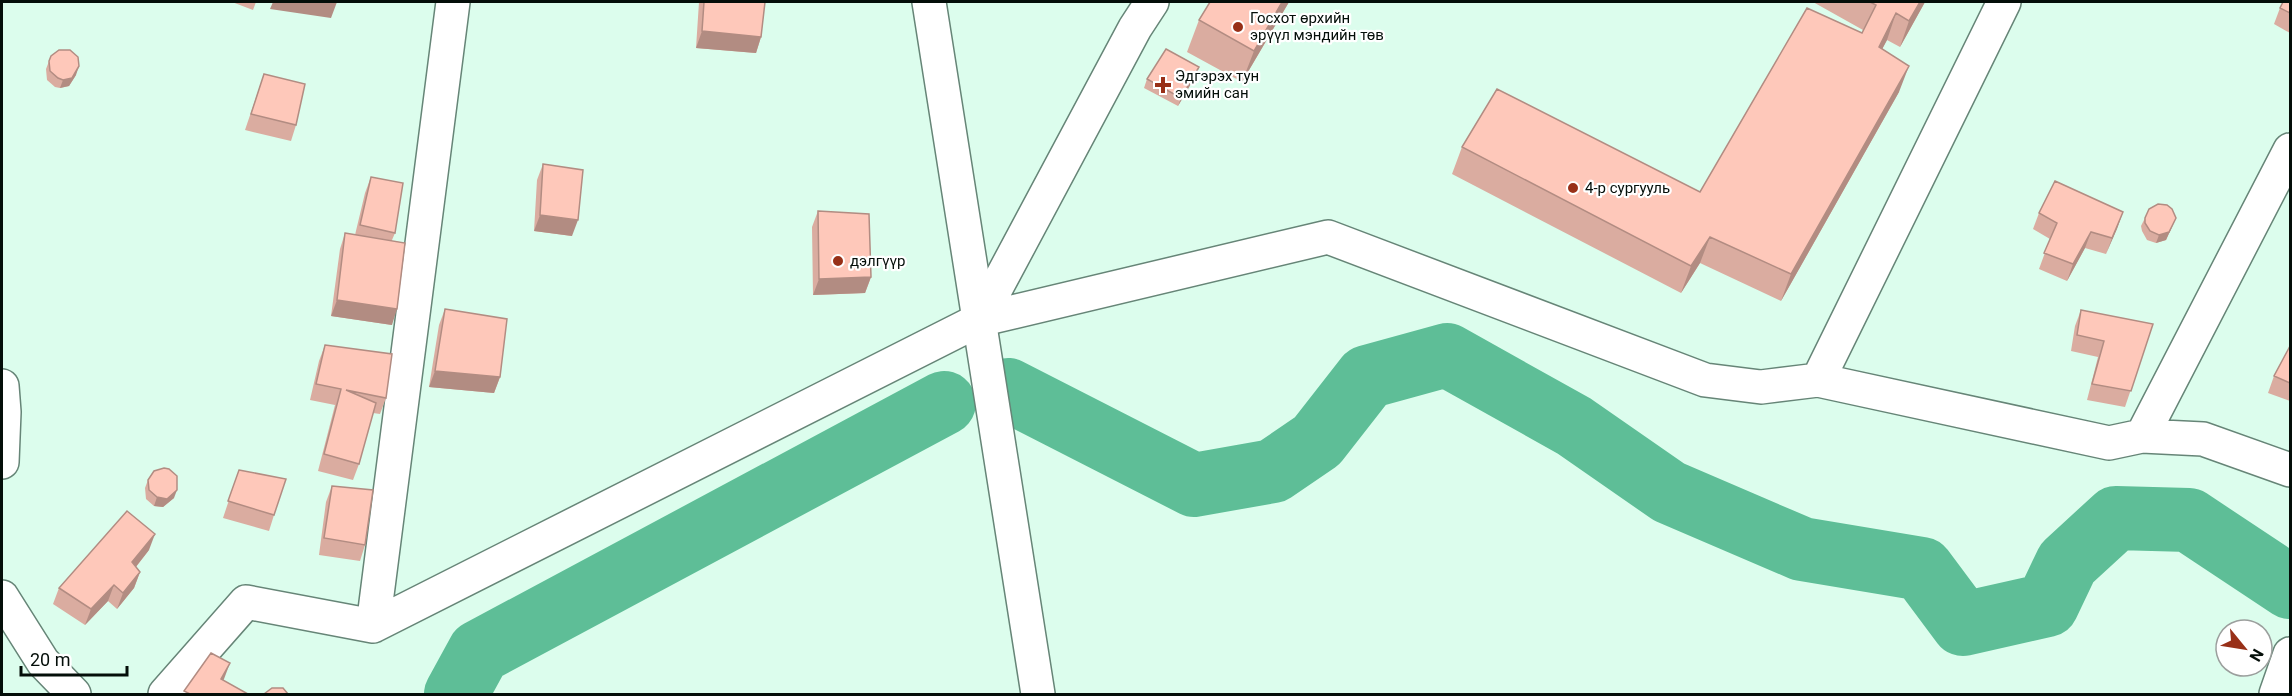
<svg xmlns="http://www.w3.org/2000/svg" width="2292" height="696" viewBox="0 0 2292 696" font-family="Roboto,sans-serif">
<rect width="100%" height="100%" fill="#dcfded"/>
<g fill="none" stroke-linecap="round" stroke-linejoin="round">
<path stroke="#5ebe97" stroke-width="64" d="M1008,390L1194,485L1273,471L1317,441L1367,377L1447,355L1574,426L1669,492L1802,549L1922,569L1963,624L2047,605L2067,563L2116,518L2189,520L2290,587
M456,694L479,652L944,403"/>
<g stroke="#668577" stroke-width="36">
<path id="minor" d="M979,320L1135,28L1152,2
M1818,380L2004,2
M2,386L4,412L2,462
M2142,436L2290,150
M2,597L43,662L74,694
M373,626L453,2
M165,694L246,602L373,626L979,320L1328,237L1705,380L1761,387L1818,380L2109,443L2142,436L2203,439L2290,470
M2276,694L2290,654"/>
</g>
<g stroke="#668577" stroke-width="36">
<path id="tertiary" d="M929,2L1038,694"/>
</g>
<use href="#minor" stroke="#fff" stroke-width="33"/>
<use href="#tertiary" stroke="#fff" stroke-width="33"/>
</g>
<path fill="#daaca0" d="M232,2H256L253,10Z
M699,2H765L761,37L756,53L696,48Z
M1210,2H1289L1242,82L1187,52L1199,20Z
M1813,2H1925L1900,47L1887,40L1882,49L1899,92L1781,301L1700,263L1681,293L1452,174L1462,147L1700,192L1862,33L1863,30Z
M2290,2V33L2274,24L2280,8Z
M51,56L76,75L69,86L60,88L55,87L47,80L46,69Z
M264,74L296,125L291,141L245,130Z
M1196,75L1178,106L1144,88L1147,79Z
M543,164L572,236L534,231L537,180Z
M371,177L395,233L392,240V325L331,316L340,249L345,233L355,235L365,193Z
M818,211L871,277L865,293L813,295L812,227Z
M2123,212L2106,254L2085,248L2067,281L2039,269L2050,239L2033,229L2039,213Z
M2145,218H2176L2166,240L2156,243L2147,240L2142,231L2141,226Z
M445,309L500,377L494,393L429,387L439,325Z
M2081,310L2153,324L2125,407L2087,400L2098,357L2071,351L2075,326Z
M325,345L386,398L380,414L373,413L359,464L353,480L318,471L335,405L310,400L319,361Z
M2290,346V401L2268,393L2274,376Z
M239,470L274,515L269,531L223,518Z
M148,480L174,498L163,507L154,506L146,499L145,488Z
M332,486L365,545L360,561L319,555L326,502Z
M149,550L136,567L140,572L134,588L117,609L108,601L85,625L53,604L59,588Z"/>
<path fill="#b28c82" d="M273,2H337L331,18L270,9Z
M1282,2H1289L1242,82L1254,51Z
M1920,2H1925L1900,47L1909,21Z
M1896,13L1887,40L1869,74L1879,47Z
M702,31L761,37L756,53L696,48Z
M79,66L76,75L69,86L60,88L63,80Z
M1909,66L1899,92L1781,301L1791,274Z
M1199,67L1196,75L1178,106L1181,98Z
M2123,212L2117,229L2106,254L2112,238Z
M540,215L578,220L572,236L534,231Z
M2176,218L2166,240L2156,243L2159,235Z
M2091,232L2085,248L2067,281L2073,264Z
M1710,237L1700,263L1681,293L1691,266Z
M871,277L865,293L813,295L819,279Z
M337,300L397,309L392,325L331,316Z
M435,371L500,377L494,393L429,387Z
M177,490L174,498L163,507L154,506L157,497Z
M155,534L149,550L127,578L132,562Z
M140,572L134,588L117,609L123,593Z
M114,585L108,601L85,625L91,609Z
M230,663L224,679L216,694L221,679Z"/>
<path fill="#fec8ba" stroke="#b28c82" stroke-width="1.5" d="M704,2H765L761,37L702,31Z
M1210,2H1282L1254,51L1199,20Z
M1870,2H1920L1909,21L1896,13L1879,47L1909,66L1791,274L1710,237L1691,266L1462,147L1497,89L1700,192L1807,8L1862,33L1876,5Z
M2283,2H2290V13L2280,8Z
M1166,49L1199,67L1181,98L1147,79Z
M59,50H70L78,57L79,66L72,78L63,80L58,78L50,71L49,61L51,56Z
M264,74L305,84L296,125L251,114Z
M543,164L583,170L578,220L540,215Z
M371,177L403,183L395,233L360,225Z
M2055,181L2123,212L2112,238L2091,232L2073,264L2044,253L2057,223L2039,213Z
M2158,204L2167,205L2172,209L2176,218L2169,232L2159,235L2150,231L2145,223V218L2149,209Z
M818,211L869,214L871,277L819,279Z
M345,233L405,243L397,309L337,300Z
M445,309L507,319L500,377L435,371Z
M2081,310L2153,324L2131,391L2092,384L2104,341L2077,335Z
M325,345L392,354L386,398L346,390L376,403L359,464L324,454L341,389L316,384Z
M2290,346V383L2274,376Z
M164,468L169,469L177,476V490L167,499L157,497L149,490L148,480L154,471Z
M239,470L286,479L274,515L228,501Z
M332,486L373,490L365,545L324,538Z
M127,511L155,534L132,562L140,572L123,593L114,585L91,609L59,588Z
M211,653L230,663L221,679L248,694H190L184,691Z
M272,688H283L288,694H264Z"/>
<g fill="#983018" stroke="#fff" stroke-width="2">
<circle cx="1238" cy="27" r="6"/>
<path d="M1160 76h6v6h6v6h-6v6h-6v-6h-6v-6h6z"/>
<circle cx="1573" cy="188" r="6"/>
<circle cx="838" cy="261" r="6"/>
</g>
<g text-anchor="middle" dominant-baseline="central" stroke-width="4.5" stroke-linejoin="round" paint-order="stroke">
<g font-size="15" fill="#040e09" stroke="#fff" text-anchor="start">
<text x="1250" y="18">Госхот өрхийн<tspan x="1250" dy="17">эрүүл мэндийн төв</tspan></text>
<text x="1175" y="76">Эдгэрэх тун<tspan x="1175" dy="17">эмийн сан</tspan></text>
<text x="1585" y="188">4-р сургууль</text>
<text x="850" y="261">дэлгүүр</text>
</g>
</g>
<rect width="2292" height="696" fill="none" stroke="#040e09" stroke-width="6"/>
<g transform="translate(2244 648) rotate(120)"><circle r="28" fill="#ffffff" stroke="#9b9f9d" stroke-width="1.5"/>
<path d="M0-4.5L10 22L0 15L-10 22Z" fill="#983018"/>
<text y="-9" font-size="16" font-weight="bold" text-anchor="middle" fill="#040e09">N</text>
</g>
<path d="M21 666v9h106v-9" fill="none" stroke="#040e09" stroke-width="3"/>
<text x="30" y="666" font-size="18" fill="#040e09" stroke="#ffffff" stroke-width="4.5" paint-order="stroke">20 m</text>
</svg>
